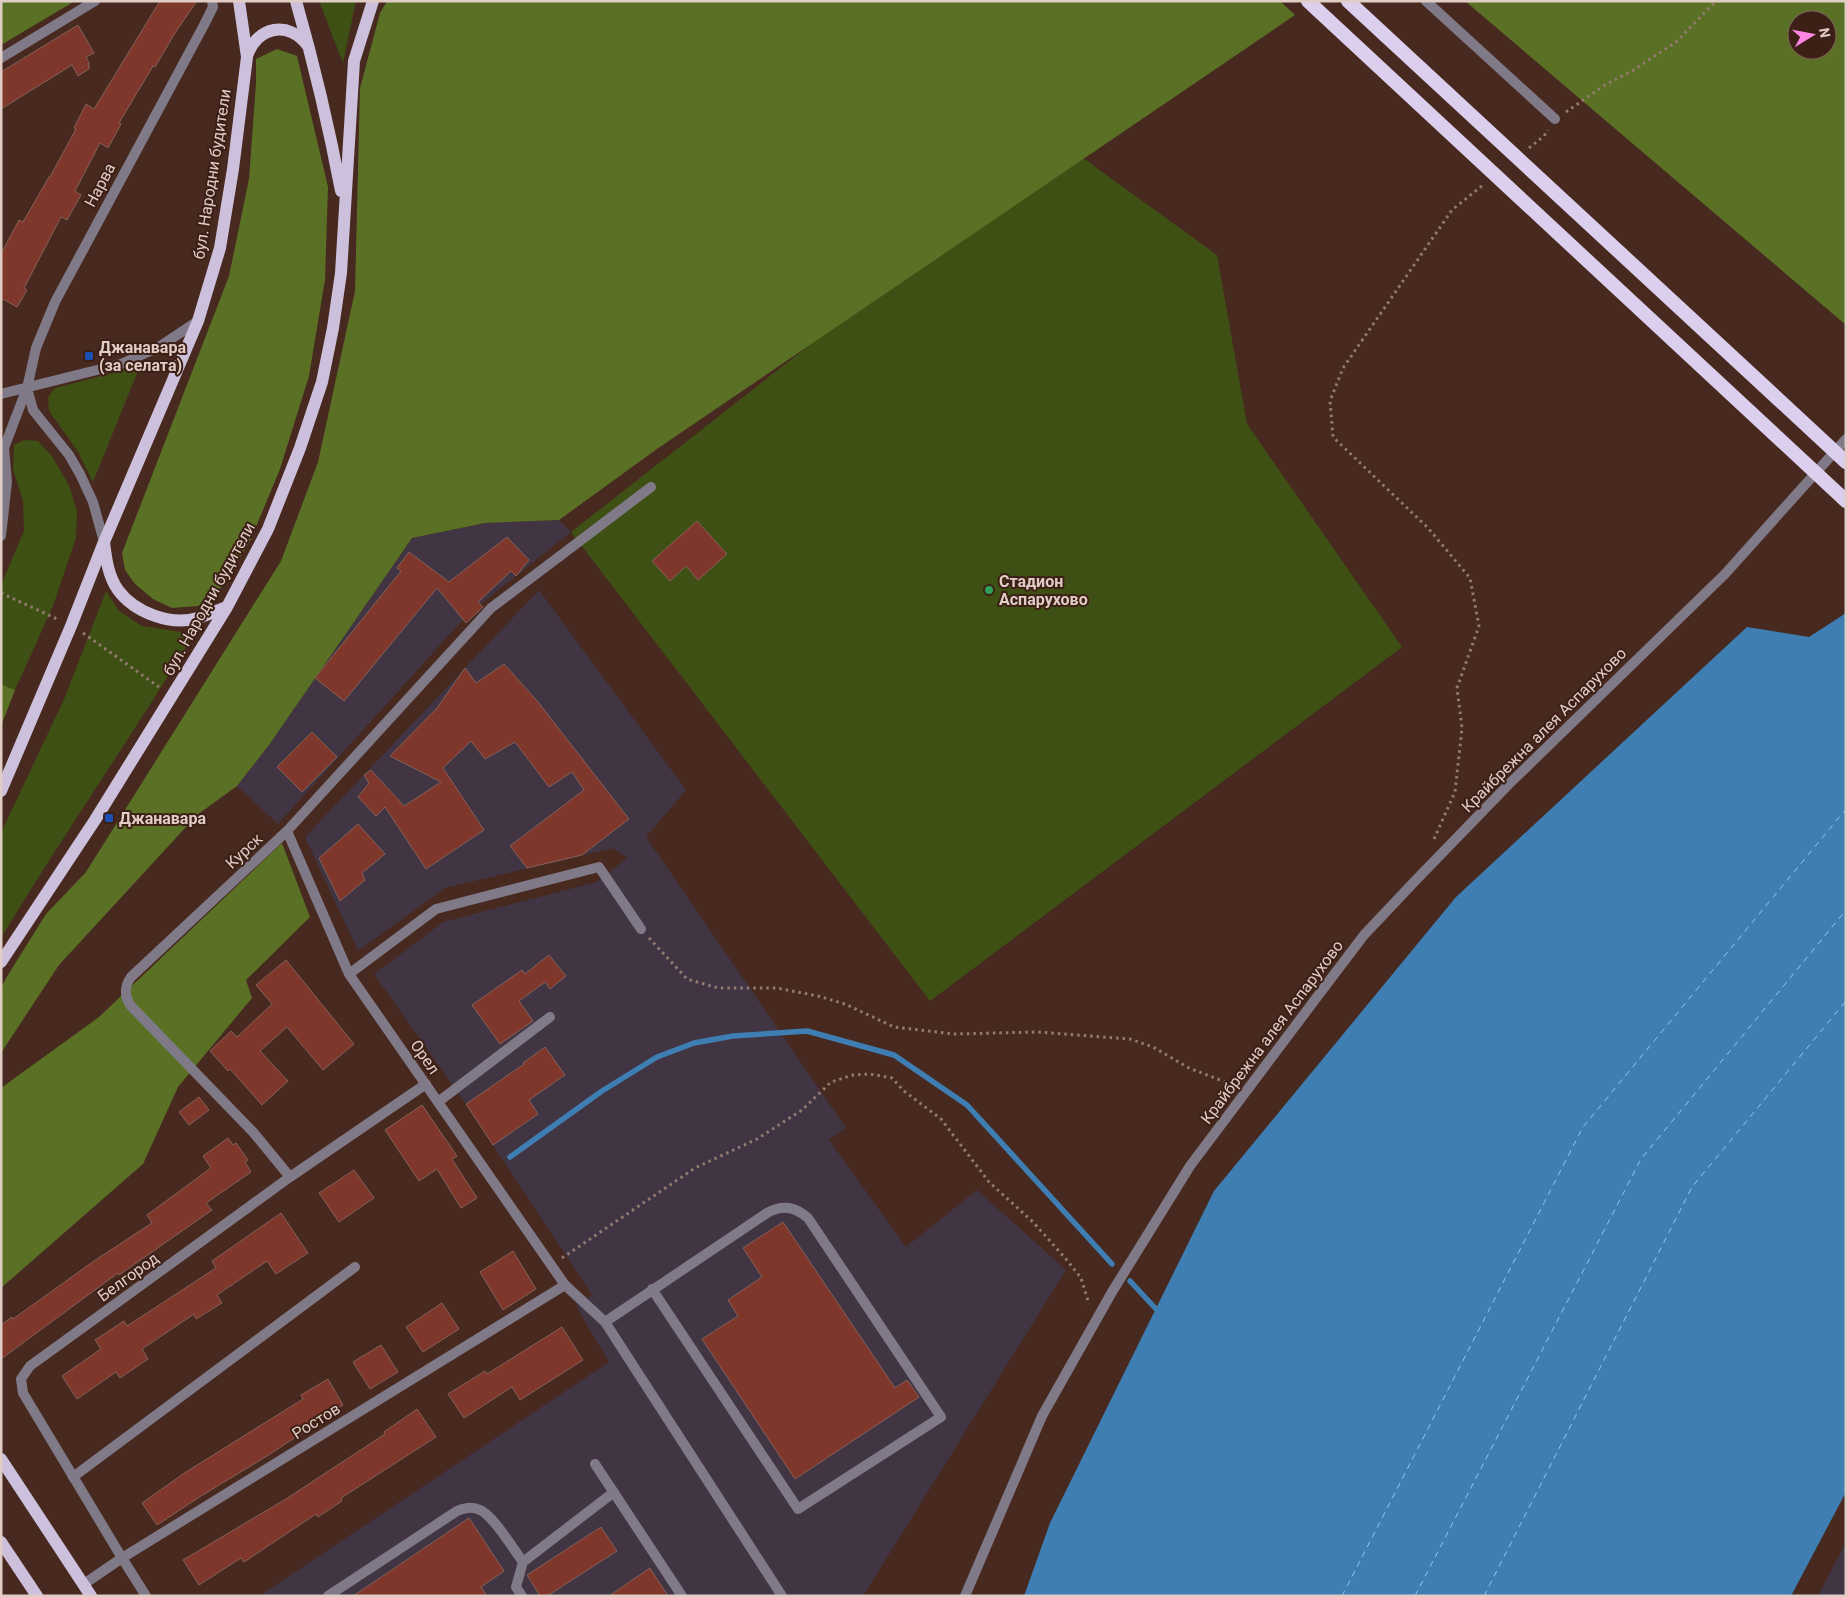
<svg xmlns="http://www.w3.org/2000/svg" width="1847" height="1597" viewBox="0 0 1847 1597" font-family="Roboto,sans-serif">
<rect width="100%" height="100%" fill="#47291f"/>
<path fill="#413543" d="M559,520L571,532L468,614L278,824L237,786L269,745L412,538L485,523Z
M539,590L686,790L646,837L846,1128L829,1140L906,1247L977,1190L1066,1270L863,1596H259L609,1362L576,1306L592,1295L466,1104L374,974L443,922L597,882L627,858L613,848L445,888L358,951L305,837Z
M1846,1542V1596H1818Z"/>
<path fill="#3f5014" d="M319,1H356L343,63Z
M1065,145L1217,255L1247,424L1402,647L930,1001L571,532Z
M140,366L93,482L77,450L49,411L48,397L54,389L59,387Z
M24,440L38,441L51,455L69,485L77,511L76,538L53,606L15,690L1,684V585L24,531L23,501L13,469L14,445Z
M106,591L119,611L142,626L194,634C132,736 63,835 1,938V833L65,697Z"/>
<path fill="#5a7025" fill-rule="evenodd" d="M1,1H75L1,45Z
M387,1H1280L1295,15L657,449L559,520L485,523L412,538L269,745L237,786L197,815L59,965L1,1053V988L6,978L46,914L86,872L281,561L318,462L355,291L360,88L380,13Z
M1465,1H1846V325ZM1797,20H1827V50H1797Z
M277,49L297,56L328,187L325,280L309,376L280,469L251,539L224,584L212,597L198,606L172,608L153,599L135,584L125,570L122,553L229,276L249,179L256,83V59Z
M1,684L15,690L1,726Z
M282,843L310,917L246,980L252,998L178,1087L143,1164L1,1288V1088L99,1017Z"/>
<path fill="#3e7eb2" d="M1846,613V1492L1791,1596H1024L1050,1523L1214,1191L1456,897L1747,627L1809,637Z"/>
<g fill="none" stroke-linecap="round" stroke-linejoin="round">
<path stroke="#3e7eb2" stroke-width="5.5" d="M510,1157L602,1091L657,1057L694,1043L733,1036L807,1031L894,1055L967,1105L1112,1264
M1130,1281L1156,1309"/>
<path stroke="#94c5f0" stroke-width="1" stroke-dasharray="6 5" stroke-linecap="butt" d="M1342,1596L1583,1127L1846,809
M1415,1596L1641,1159L1846,910
M1484,1596L1692,1187L1846,1001"/>
</g>
<path fill="#80372b" stroke="#84615a" d="M160,1H197L175,33L155,67L153,66L119,123L121,124L108,148L100,143L75,191L81,195L67,220L61,217L24,288L27,290L17,307L1,298V254L19,220L23,222L49,177H50L76,129L74,128L86,104L94,109Z
M78,25L94,53L86,57L89,63V69L78,76L72,65L1,109V72Z
M697,521L727,554L698,580L686,566L670,581L652,561Z
M507,537L529,560L516,576L511,571L478,602L483,607L466,623L437,588L344,701L315,678L401,571L397,568L409,552L449,582Z
M504,664L538,702L629,819L582,855L527,868L510,846L584,790L572,772L549,787L515,742L485,759L471,741L443,768L484,830L426,869L385,807L376,816L358,797L369,783L364,775L371,770L404,806L441,782L390,756L437,708L465,668L476,683Z
M312,732L337,757L302,792L277,767Z
M358,824L385,854L362,873L365,880L340,901L319,858Z
M549,955L566,976L550,989L545,982L519,1001L533,1021L500,1044L472,1005L522,970L525,974Z
M286,960L354,1044L323,1070L287,1027L260,1051L288,1081L262,1105L230,1069L228,1071L210,1051L231,1031L237,1037L272,1004L256,985Z
M545,1047L565,1075L529,1100L538,1114L493,1145L466,1104L524,1064L523,1063Z
M199,1097L209,1110L189,1125L179,1112Z
M422,1105L457,1156L452,1159L477,1198L461,1208L437,1169L419,1181L385,1130Z
M228,1138L233,1145L236,1143L248,1160L245,1162L251,1172L206,1203L212,1210L119,1275L118,1273L1,1359V1325L12,1317L13,1319L94,1261L152,1223L147,1215L211,1168L203,1156Z
M354,1170L374,1198L339,1222L319,1193Z
M281,1213L308,1253L276,1274L267,1261L217,1295L222,1303L196,1319L194,1314L142,1349L148,1359L120,1378L116,1372L77,1399L62,1376L101,1349L95,1340L124,1321L127,1326L216,1268L212,1261Z
M783,1222L895,1388L907,1380L919,1397L795,1479L702,1339L738,1316L728,1300L762,1277L743,1248Z
M513,1251L536,1289L503,1310L480,1272Z
M442,1303L459,1329L423,1352L406,1327Z
M562,1327L583,1360L520,1400L512,1387L464,1418L448,1394L485,1371L487,1374Z
M381,1345L398,1372L370,1389L353,1362Z
M328,1379L343,1405L304,1429L305,1431L267,1456L201,1496L157,1525L142,1503L186,1472L303,1399L301,1395Z
M417,1409L436,1437L341,1498L342,1501L318,1517L316,1514L244,1562L241,1558L199,1585L183,1560L286,1499L385,1434L384,1432Z
M469,1518L504,1571L481,1587L487,1596H353Z
M601,1527L617,1551L547,1596H540L527,1575Z
M650,1568L668,1596H609Z"/>
<g fill="none" stroke-linecap="round" stroke-linejoin="round">
<path stroke="#937b72" stroke-width="3" stroke-dasharray="2.5 4" stroke-linecap="butt" d="M1566,112L1605,85L1632,71L1676,42L1716,1
M1529,148L1544,136L1548,130
M1,593L57,619
M83,633L159,687
M1434,839L1455,792L1462,728L1457,688L1479,626L1470,578L1428,528L1333,437L1330,401L1343,368L1452,210L1483,185
M649,938L687,979L718,988H777L818,996L845,1004L894,1027L954,1034L1038,1032L1130,1039L1153,1047L1189,1068L1233,1085
M562,1258L695,1168L757,1139L802,1110L831,1082L853,1075L870,1074L892,1078L904,1091L941,1119L989,1182L1033,1222L1066,1259L1081,1278L1089,1304"/>
<path stroke="#807987" stroke-width="10" d="M1426,1L1555,119
M1,536L7,482L4,448L27,388
M560,556L651,487
M438,1102L550,1017
M565,1285L605,1322L782,1596
M605,1322L767,1213C783,1204 795,1207 808,1218L941,1417L798,1509L652,1289
M595,1464L682,1596
M73,1477L355,1267
M122,1558L146,1596
M328,1596L457,1511C464,1508 472,1506 480,1510C493,1515 514,1550 523,1562
M522,1596L516,1587L523,1562L614,1492
M965,1596L1042,1416L1112,1292L1190,1166L1320,993L1364,935L1415,881L1508,785L1725,574L1846,439"/>
<path stroke="#807987" stroke-width="10" d="M1,58L95,1
M1,394L121,364L159,347L198,321
M104,542L93,502L80,474L69,455L33,410L27,388L36,348L55,302L204,25L213,7L212,1
M349,974L436,909L599,867L641,929
M290,1177L253,1132L131,1006C124,996 124,987 131,977L287,831L491,608L560,556
M122,1558L23,1393L21,1379L30,1366L290,1177L426,1084
M84,1584L122,1558L565,1285L349,974L287,831"/>
<path stroke="#cdc0dc" stroke-width="12" d="M296,1C314,64 329,127 341,191
M247,56C257,26 289,20 308,46
M104,542C106,558 108,576 118,590C135,613 171,626 198,618C208,615 218,610 227,607
M1,791L71,626L104,542L198,321L220,248L233,169L247,57L239,1
M1,962L95,820L227,607L268,529L300,448L322,382L333,328L341,273L354,61L373,1
M1,1459L91,1596
M1,1542L37,1596"/>
<path stroke="#dcceed" stroke-width="14" d="M1308,1L1846,501
M1348,1L1846,462"/>
</g>
<g fill="#1a4fb4" stroke="#3c1f15" stroke-width="2">
<rect x="84" y="351" width="10" height="10" rx="2.5"/>
<rect x="104" y="813" width="10" height="10" rx="2.5"/>
</g>
<circle fill="#2e9e5b" stroke="#3c1f15" stroke-width="2" cx="989" cy="590" r="5"/>
<g text-anchor="middle" dominant-baseline="central" stroke-width="4" stroke-linejoin="round" paint-order="stroke">
<g font-size="16" fill="#e0cdc6" stroke="#3c1f15">
<text transform="translate(212 174) rotate(-81)">бул. Народни будители</text>
<text transform="translate(100 185) rotate(-62)">Нарва</text>
<text transform="translate(209 599) rotate(-61)">бул. Народни будители</text>
<text transform="translate(1544 730) rotate(-45)">Крайбрежна алея Аспарухово</text>
<text transform="translate(244 851) rotate(-43)">Курск</text>
<text transform="translate(1272 1032) rotate(-53)">Крайбрежна алея Аспарухово</text>
<text transform="translate(425 1057) rotate(55)">Орел</text>
<text transform="translate(128 1277) rotate(-36)">Белгород</text>
<text transform="translate(316 1421) rotate(-32)">Ростов</text>
</g>
<g font-size="16" font-weight="bold" fill="#e0cdc6" stroke="#3c1f15" text-anchor="start">
<text x="99" y="347">Джанавара<tspan x="99" dy="18">(за селата)</tspan></text>
<text x="999" y="581">Стадион<tspan x="999" dy="18">Аспарухово</tspan></text>
<text x="119" y="818">Джанавара</text>
</g>
</g>
<rect width="1847" height="1597" fill="none" stroke="#e0cdc6" stroke-width="5"/>
<g transform="translate(1812 35) rotate(80)"><circle r="24" fill="#3c1f15" stroke="#7e655c"/>
<path d="M0-4L9 19L0 12L-9 19Z" fill="#fc86e3"/>
<text y="-8" font-size="14" font-weight="bold" text-anchor="middle" fill="#e0cdc6">N</text>
</g>
</svg>
